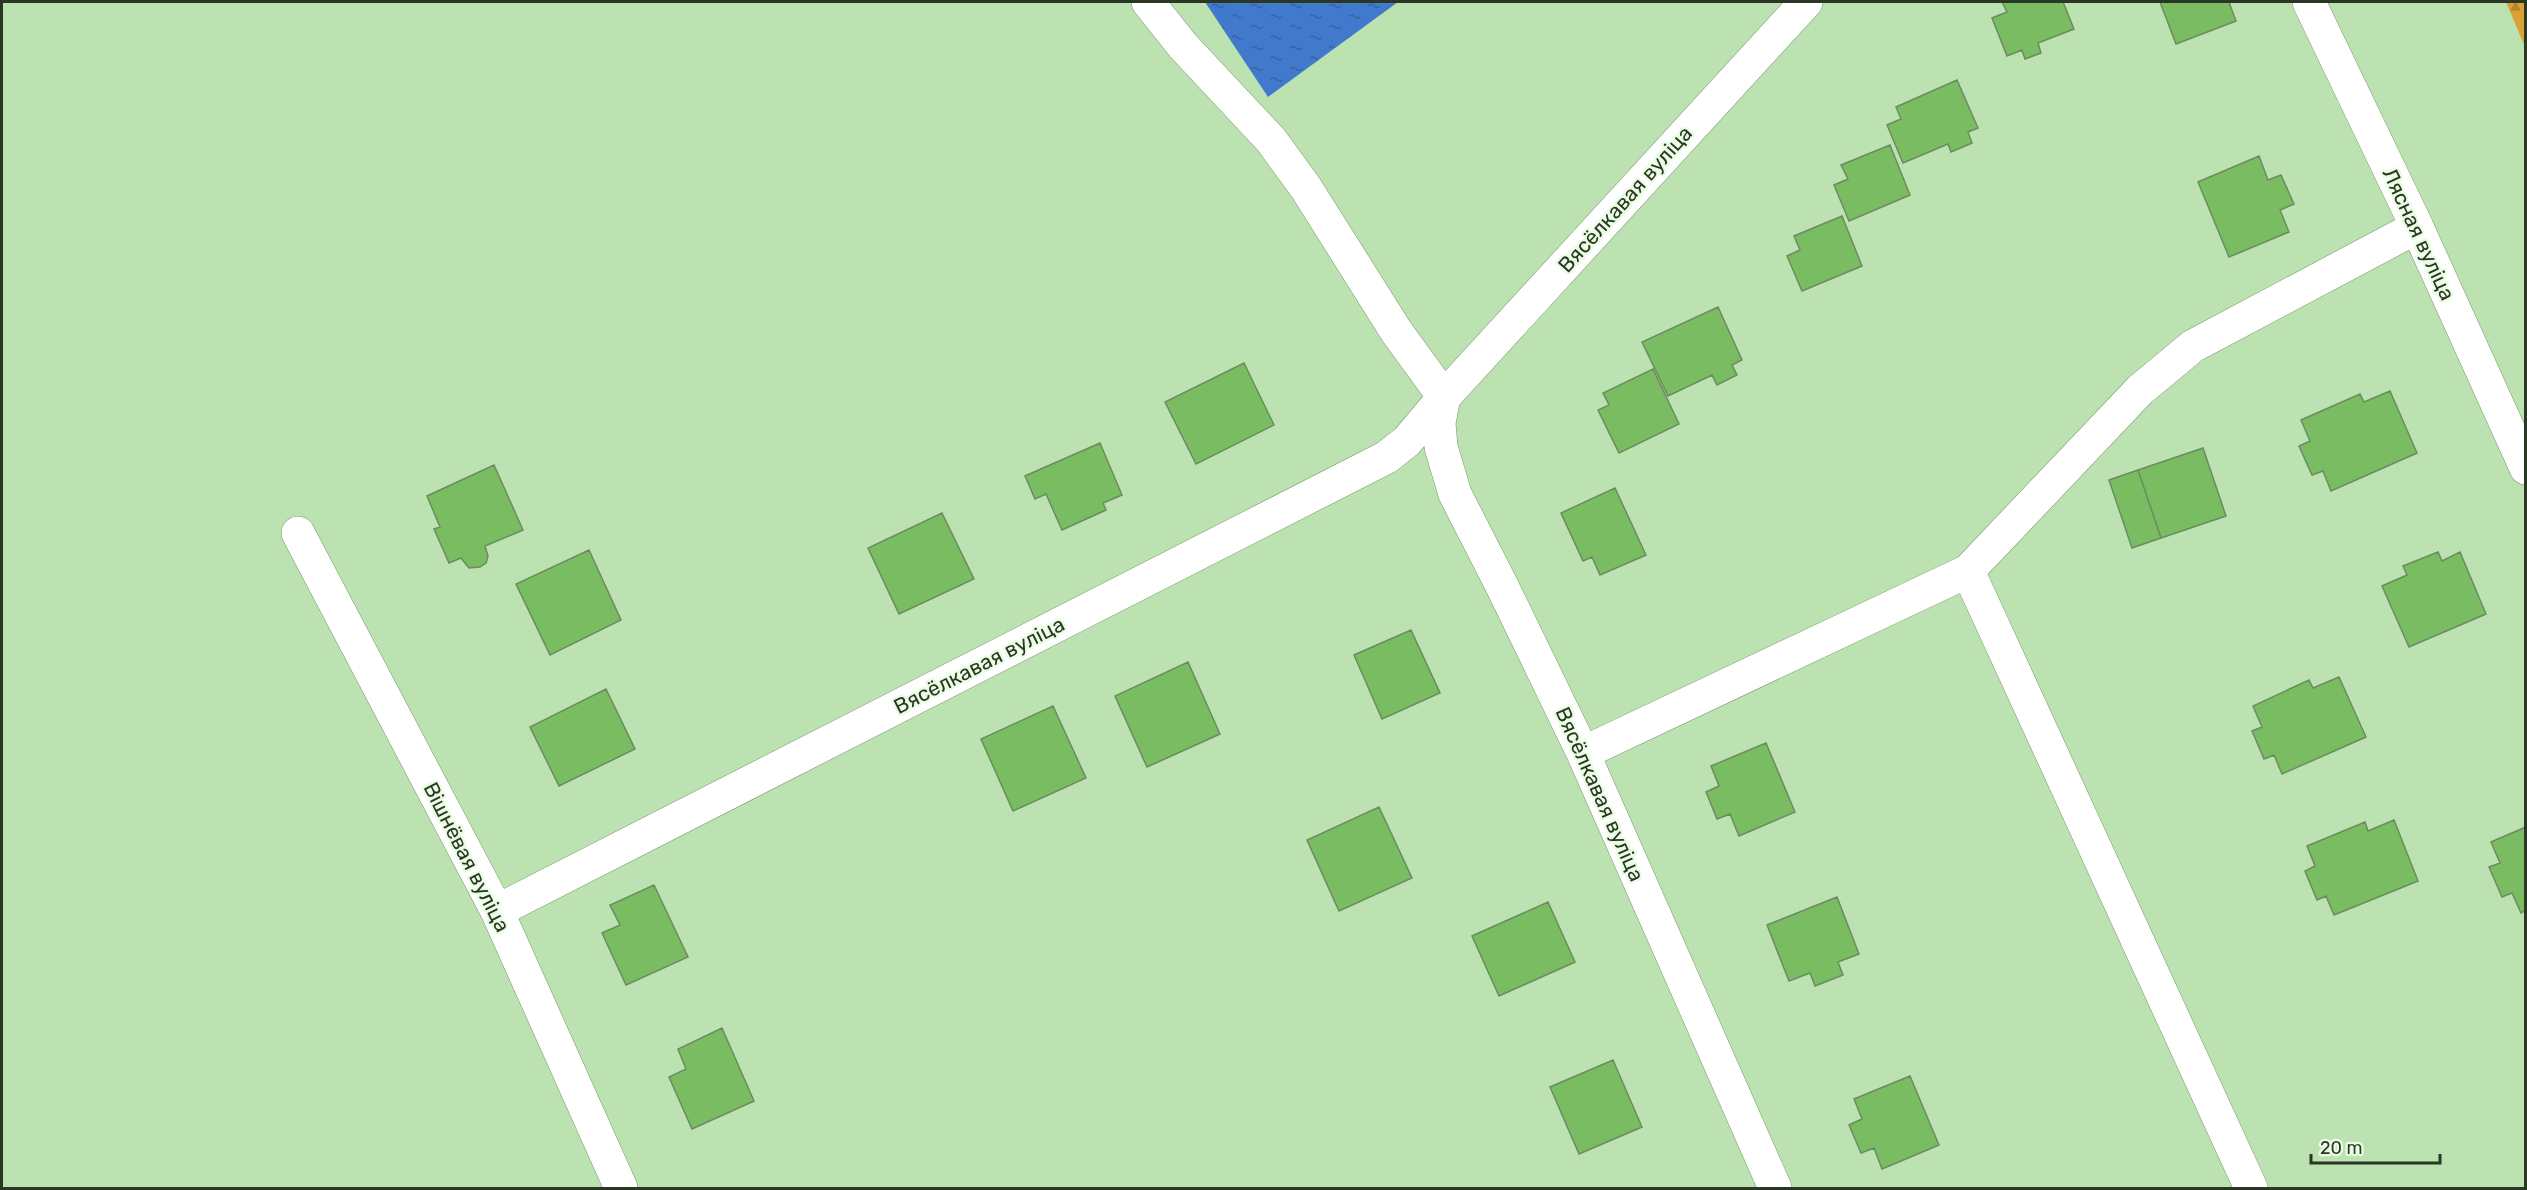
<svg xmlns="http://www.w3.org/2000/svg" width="2527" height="1190" viewBox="0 0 2527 1190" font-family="Rubik,sans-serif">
<defs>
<pattern id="forest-firs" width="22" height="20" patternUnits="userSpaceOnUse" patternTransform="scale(1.5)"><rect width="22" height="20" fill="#dba137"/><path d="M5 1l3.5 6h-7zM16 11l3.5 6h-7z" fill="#b2842e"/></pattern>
<pattern id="water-ripples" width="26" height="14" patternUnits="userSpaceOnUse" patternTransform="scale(1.5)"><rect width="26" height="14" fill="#4179cc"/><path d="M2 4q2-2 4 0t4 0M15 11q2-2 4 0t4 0" fill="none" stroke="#3664a5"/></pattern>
</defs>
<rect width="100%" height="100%" fill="#bde2b1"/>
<path fill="url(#forest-firs)" d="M2506,2H2525V47Z"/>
<path fill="url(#water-ripples)" d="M1205,2H1398L1268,97Z"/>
<path fill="#79bc62" stroke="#6a8c5f" stroke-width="1.5" d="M2002,2H2063L2074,29L2038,43L2041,53L2025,59L2022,50L2007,56L1992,18L2007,12Z
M2160,2H2229L2236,21L2176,44Z
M1957,80L1978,128L1968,132L1972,143L1951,152L1948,144L1903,163L1887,125L1901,119L1896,107Z
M1890,145L1910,195L1849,221L1834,185L1848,179L1841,165Z
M2259,156L2268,180L2281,175L2294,204L2280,210L2289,232L2229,257L2198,182Z
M1842,216L1862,266L1802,291L1787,256L1800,250L1794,236Z
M1718,307L1742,360L1732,365L1737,375L1717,385L1712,375L1668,396L1642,342Z
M1244,363L1274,425L1196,464L1165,402Z
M1653,369L1679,424L1619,453L1598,410L1609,405L1603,393Z
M2390,391L2417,453L2331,491L2323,471L2312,475L2299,446L2310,441L2301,420L2360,394L2364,402Z
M1100,443L1122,495L1103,503L1106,510L1062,530L1046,494L1035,499L1025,476Z
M2203,448L2226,516L2161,538L2138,470Z
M494,465L523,530L485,546L488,556L486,563L480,567L469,568L461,558L449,563L434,529L440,527L427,496Z
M2138,470L2161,538L2132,548L2109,480Z
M1615,488L1646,555L1600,575L1592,557L1583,561L1561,513Z
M942,513L974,579L899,614L868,548Z
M589,550L621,620L550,655L516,584Z
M2438,552L2442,561L2460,552L2486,614L2409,647L2382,586L2407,575L2403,566Z
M1411,630L1440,693L1382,719L1354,655Z
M1188,662L1220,734L1147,767L1115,696Z
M2339,677L2366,737L2282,774L2274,755L2264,759L2252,731L2262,727L2253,706L2309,680L2313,688Z
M606,689L635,749L559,786L530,727Z
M1053,706L1086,778L1013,811L981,739Z
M1766,743L1795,812L1739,836L1730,814L1717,819L1706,792L1719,786L1711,766Z
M1379,807L1412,878L1339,911L1307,840Z
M2394,820L2418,881L2334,915L2326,896L2317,900L2305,871L2315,866L2307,846L2365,822L2368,831Z
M2526,827V910L2521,913L2512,893L2502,897L2489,867L2500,863L2491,842Z
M654,885L688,957L626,985L602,933L620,925L610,905Z
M1837,897L1859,954L1838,962L1843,975L1815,986L1810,973L1789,981L1767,925Z
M1548,902L1575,962L1499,996L1472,936Z
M722,1028L754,1101L692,1129L669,1077L686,1069L678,1049Z
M1613,1060L1642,1127L1579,1154L1550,1087Z
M1910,1076L1939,1145L1882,1169L1874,1148L1861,1153L1849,1125L1862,1119L1854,1099Z"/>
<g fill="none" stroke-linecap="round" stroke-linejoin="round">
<g stroke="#77996b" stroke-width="34">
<path id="minor" d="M1148,2L1183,46L1271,140L1306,188L1396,331L1444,397
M2309,2L2417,227L2526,468
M1444,397L1439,423L1441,447L1455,494L1502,586L1583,753L1775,1188
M298,533L497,911L621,1188
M1968,571L2251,1188
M1583,753L1968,571L2140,390L2193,346L2417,227
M497,911L1387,457L1407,441L1444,397L1806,2"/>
</g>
<use href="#minor" stroke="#fff" stroke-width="33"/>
</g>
<g text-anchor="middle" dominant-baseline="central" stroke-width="5" stroke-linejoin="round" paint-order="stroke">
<g font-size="21" fill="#293724" stroke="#eafde4">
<text transform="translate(1625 199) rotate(-48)">Вясёлкавая вуліца</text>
<text transform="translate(2419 234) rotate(65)">Лясная вуліца</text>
<text transform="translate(979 665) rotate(-27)">Вясёлкавая вуліца</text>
<text transform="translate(1600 794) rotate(66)">Вясёлкавая вуліца</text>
<text transform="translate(467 857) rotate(63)">Вішнёвая вуліца</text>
</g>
</g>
<rect width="2527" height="1190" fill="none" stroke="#293724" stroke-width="6"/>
<path d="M2311 1154v9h129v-9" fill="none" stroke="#293724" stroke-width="3"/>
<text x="2320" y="1154" font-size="18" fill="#293724" stroke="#eafde4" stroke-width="4.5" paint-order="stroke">20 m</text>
</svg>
